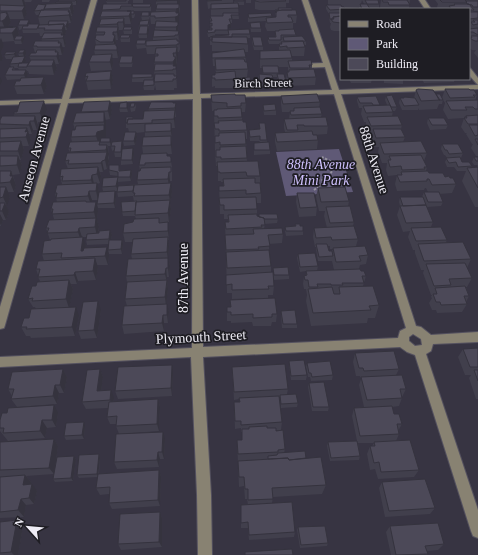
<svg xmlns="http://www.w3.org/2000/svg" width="478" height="555" viewBox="0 0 478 555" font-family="Georgia,serif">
<rect width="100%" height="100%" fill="#373442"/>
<path fill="#5f5976" d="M339,149L353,192L286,196L276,152Z"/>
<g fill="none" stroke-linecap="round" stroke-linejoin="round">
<g stroke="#54515f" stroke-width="2">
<path id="minor" d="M91,0H97L69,99L193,94L192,0H198L200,94L332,90L325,67L300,68L297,66L300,64L323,63L302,0H308L339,90L478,85L469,75V68L471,69L478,78V89L341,94L416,326L421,327L431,335L478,332V342L433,344L431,351L426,354L478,510V538L473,536L471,531L415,355L407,352L400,347L203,357L211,495L212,555H198L197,495L191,357L0,367V357L192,348L193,99L68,103L5,325L4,328L0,329V307L61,103L0,105V101L62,99ZM334,94L406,328L400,331L398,338L203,347L201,98ZM413,334L421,339L422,345L415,346L409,341V337Z
M419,0H425L431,9H425Z"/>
</g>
<path stroke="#94919d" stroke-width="2" stroke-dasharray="2.5 1.5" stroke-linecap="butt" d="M299,175L310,181L350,178
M314,190L327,180L332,171L330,161L322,157"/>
<use href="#minor" fill="#888272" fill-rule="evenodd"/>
</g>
<path fill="#413f4c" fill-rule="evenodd" d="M0,0H32L31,2H25L26,6L25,7L27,14L24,19H10L11,22L8,27H17L19,35L24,40L22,44H15L14,41L2,42L4,46L1,52L3,58L2,61H0Z
M42,0H50L49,2H42Z
M59,0H77L78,1L76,5H73L74,11L72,16H71L72,20L71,23H69V25L67,30H65L66,32L64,37L66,43L65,47H62L64,51L62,55H59L60,60L59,64H56L57,68L54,75L29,74L28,71H27L28,74L26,78L44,77L47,86L44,94H17L14,86L20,81L21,79L7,80L5,75L11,67L10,64L12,59H6L4,55L16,52L17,57L19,56L18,53L20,50L26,54L25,57L26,61L25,63H29L31,60L29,56L35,53L33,46L42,41L41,39L42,36H40L39,32V33H23L22,29L19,30L18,25L29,20L30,24L40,25L38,17L39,15H36L34,11L46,5L55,3L58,2ZM14,68H18L19,70H15Z
M106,0H129V1H128V4H151V11H134L135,15L134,18H132L131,24H125V27H132V34H124L123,30H119V35L118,40H116V44L119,55L118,58H112L113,63L112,70L91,71L89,62L95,55L94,50L96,45L95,39L96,35V32L100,27L99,25L101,19L100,17L102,11V10L107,4Z
M133,0H143V3H133Z
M180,0V16H179V24L178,25L180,49L179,52H177V66L176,67L177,88H174V90H156L155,85L154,90H144L143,86L144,82H132V78L152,74L153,80H154L155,78L154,71L155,54H147L146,48L137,49L136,44L153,41V37L155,30V24H151L150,16L156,12V1Z
M207,0H233V4H234V0H244V5H238L239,19H232V23H231V28L228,29L229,34H215V36L229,35L228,30L250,34V38H247L248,44V52H245L246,62L248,69L247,77L251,82V87H241L240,78H235L236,88H215V86L212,87V75H215L216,73L215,66H213L212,53L225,51H212V45H210V37H208L207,30H210V16H211V8L208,9Z
M246,0H251V3H246Z
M255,0H289V3H286V8L292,10L297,15L296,23H293V29L296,35V37L306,41V45H304L305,47L304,56H292V61L312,65V69L316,77L315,85L287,86L286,81L287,72H288V67H278L279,74L286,82V86L278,87L277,77H273V82L271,83V87H260L258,79L259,74L263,75L262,68H260V51H279V44H281H269L268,41V37H275V31H279H267L265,26L266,21L248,22V14L272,16L271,18L276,17L275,14V10H278H259L255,9Z
M321,0H362L361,4H364L362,0H378L379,4V8H369L370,9H359V7L344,8L341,9V31H334L331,30L330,27L331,23H330L329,17V14L326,9V5H329L328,4V0Z
M381,0H410L409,9H416H381L380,7Z
M435,0H478V11H474L473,12H478V58L474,53L476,50H472L469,48V9H438L437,7L438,4Z
M141,16H150L149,20H142Z
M149,20V25L147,38H139L138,34L139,25Z
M250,23L261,28V32H251Z
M130,35V42H121L120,38Z
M341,35V51L340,48Z
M252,37L263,46V50H254L252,42Z
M133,56V60L132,67H120L119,63Z
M111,71L113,80L111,89L88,90L85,77Z
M349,79H372L371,83H351Z
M384,79H414V81L403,80V84L384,83Z
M422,79H455L454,82L424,83Z
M445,89L470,90L477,95L475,101L478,100V156H476L471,148L473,144H472L466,134L467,133H465L461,127L464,118H465L466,116L470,115L465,116L464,118L448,119L443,110L445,103L442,98Z
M416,90L436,94L443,100L442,104H439L437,109L419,110L418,108V110H402L399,103L400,98H403L404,97L414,98Z
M211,95H235L246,103L245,112H242V120L247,130V139H246L247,161L260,176V185L261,193V203H257V216L259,217V214L278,219L277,223L265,224L264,229L283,234L282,243L269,244V251L271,266V272L274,286L273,295H268V298L232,299V293H227L225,222H228V219H224V214H220L219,186H223V182H221V181H218V166H216L215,152L214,111H212Z
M281,96L320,102L319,108L322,114L321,117L328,126L327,134L313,135L318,140L317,149L277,151L275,142V133L285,132L284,128V119H289L290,112H282L281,104Z
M386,96L397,107L395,111H393V112L392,116L402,125L401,129L405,137L403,142L427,153L424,161L427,167L426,171L429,173L450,178L456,184L452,193L439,194L443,202L441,206L427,207L433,222L431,227L447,240L446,242L471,259L467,268L472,278L467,287H466L469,296L466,302L467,304L462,312L437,313L436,310H432L429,303L432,298L431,297L432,295H431L423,273L424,270H421L415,253V250H413L408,237L410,231L403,232L397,215L400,206L399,202L400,197H422L424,192H428L426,188H425L424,190L397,191L395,184L397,175L388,176L386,170L387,163H382L378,152L379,147H374L371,138L372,134H369L366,126V122H364L361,114L362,108H359L357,101V97L380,105H387L385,100Z
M110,101L112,110L110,119L105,120L106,130V138L111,143V146H108L109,154V161L107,169L104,170L103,172H100L101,176L100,183L97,184L99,192L116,196L115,208H98L97,204L98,200H92L91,202L98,211L97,220L99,227L98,233L110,230L112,235L111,240H122L123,244L122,254H109L108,250L109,244L87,245L86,240V237H82L86,246V248L109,256L108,265H97L98,267L96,280L78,281L77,284H71L73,289L69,307L79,316L75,336L31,338L30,336H26L21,327L36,309L35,307H33L28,299L36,286L40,281L38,277V275L36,269L44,261L42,254L50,240L46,228L54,219L51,209L57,202L55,193L62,184L60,177L68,169L65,161L70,153L68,148L72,142L71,137L75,130L73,123L81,113V112Z
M20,102L47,110L43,122H38V125L37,130H33L32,134H29L31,140L29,146H23L24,150L21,160H20L22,165L20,174L13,175L16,185L14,192H8L10,196L6,206L9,212L6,220H3L1,226H0V120L14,116V114L17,112Z
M127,102L128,107V112H120L119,108Z
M135,103L136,107L135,111L131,112L130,107Z
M173,103H176V117H175V128H172V154H167V156H170L172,167V181H170V183L172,192L170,203L171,209L169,222H168L169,231V240H168L169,246L168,258L170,266L169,277H167L168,289L166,304L169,312L168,323H164V331L124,334L122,325L127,306L125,299L127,282L126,276L132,259L131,254L132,242H125L123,233L136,219L135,216H123L122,212L134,202L133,196L118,197L117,191H103L102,187L118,177V176L110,175L109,170L119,165L120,171L131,170L132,174L131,181L118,182V186L138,184L137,180L140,171L139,165L143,153L142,146L145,137V132L136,133L137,137L135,145L124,146L123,141L129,132L128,128H126V123L133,117L134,119H143L149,111L148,109Z
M263,105L276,110V115H264Z
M428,118L448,125L446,129L430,130L427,123Z
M259,123L267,140V142L270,150V154L254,155V143L260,142L259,141H250L249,130L260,129Z
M442,144L463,153L461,158H460L462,162L472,166L471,168H478L477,166L478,165H474L472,162L474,157H478V207H475L462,181L466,171H457L454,167H447L445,162L447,158L445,155H444L441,149Z
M111,146H123V149L133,148L134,153L133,164L121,165V157H115L114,152V150L112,151Z
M318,188L349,201L348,207L354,222L353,226L358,239L356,246L368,255L366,264L360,265L359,269L366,276L363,286L379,305L375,318H368L367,323L311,326L306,301L307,295L306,289H304L303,284L304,276L306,275V271L300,272L297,258L298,254L318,266L317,271L334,270L332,261H318L316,249V247H315L313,237L314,228H327L324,216L325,211H319L316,197ZM328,246H330V249H333L332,252L329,251Z
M297,193L317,207L316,216L299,217L296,202Z
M295,224L300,226L303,231V235L286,236L285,231V227L295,226Z
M273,268L289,275V279L274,280L273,273Z
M227,307L277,314L276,322H272L271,326H253L252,322L231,323V321H227Z
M101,310L97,338L81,339L78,331Z
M281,311L297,324V328H282L281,315Z
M478,348V399H476L469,378L471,375H465L458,357L463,349Z
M355,353L399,369L396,375L406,389L402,397V398L399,406L392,407L394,414L402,424L398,431L399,434L396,441L419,470L414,477L378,479L375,469L370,470L367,454L370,446H372L374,443H358L360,456L359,460L330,461L327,446L328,442L357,441L352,416L354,408L364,407L359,385L361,379L360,376H356L353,362Z
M289,361L307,375L306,380H291L289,365Z
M307,363L333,375L332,380L311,381L310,377H308L306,367Z
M232,367L288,389L287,394L298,403L297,407L281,408L280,397H279L282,422L281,430H276L285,449L284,453L306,458L326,485L322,494L273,497L272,503L295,532L294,537L249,540L248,528H241V505H248L247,499H245L244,486L239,487L237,440H242V432H241V428L235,429L234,402H239V399L234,400Z
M63,369L67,377L64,393H59L57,404L17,407L11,399L12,396L8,389Z
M100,369L103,377L101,391L114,398V402L158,399L160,407L159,431L119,434L116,426L117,424H110L107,417L108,408L86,409L82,402Z
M173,373L172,396L118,399L115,391Z
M309,383L329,407L328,411H312L308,387Z
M58,413L56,427L47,428L45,438L8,441L0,431V420Z
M85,426L84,439L66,440L64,436Z
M54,439L58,446L54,474L26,476L31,482L30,484L37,491L34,504L26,505L24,517L0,518V442Z
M165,439L164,459H160L159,467L117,469L114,462Z
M99,454L100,458L99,474L159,470L161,477L160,506L112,509L109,503V494L100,495L96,488L98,477L79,478L77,475Z
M74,456L76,459L73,481L55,482L53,479Z
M382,482L435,508L430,514L385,517L379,488Z
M160,512L162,518V547L121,550L118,544Z
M17,520L23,526L18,555H0V522Z
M390,526L444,544L438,550L427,551L428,554L427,555H391L386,532Z
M298,527L328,543L327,546L300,548L297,530Z"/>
<path fill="#35333e" d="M21,0H24L26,6L25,7L27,14L24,19L22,11L24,7L22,0Z
M76,0H77L78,1L76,5Z
M177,0H180V4L179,7L180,16H179V24L178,25L179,52L178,34L176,35V27L175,17H177L176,9L177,8Z
M72,2L74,11L72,16L70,8Z
M69,10L70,14V12L72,20L71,23L68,12Z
M131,11L132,19L131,24L129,16Z
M7,12L8,15V14L11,22L8,27L5,29L2,21Z
M124,18L125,26L124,30L123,22Z
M29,20L31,24L28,29L27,25Z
M68,21L69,25L67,30L66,26Z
M118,22L119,35L118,40L117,32L118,28L117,24Z
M64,24L66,32L64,37L66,43L65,47L63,38L61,35L62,33L63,38V37L62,30Z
M231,24V28L228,29V25Z
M148,26L149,30L147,38V34Z
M17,27L19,35L14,40L12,33Z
M113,32L114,37L115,35L116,43L115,50L113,35Z
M23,36L24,40L22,44L21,40Z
M1,38L4,46L1,52L3,58L2,61H0V40Z
M59,41L60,46L61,43L64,51L62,55L60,47L58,43Z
M116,44L119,55L118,58L116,46Z
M177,44L178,56L177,62L176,53Z
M25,50L26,54L25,57L26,61L23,68L22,63L24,57L23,53Z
M56,50L57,54L58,52L60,60L59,64L55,52Z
M16,52L17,56L16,59L14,54Z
M112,54L113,63L112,70L110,62Z
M176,57L177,66L176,67L177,88L176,69H174L173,62Z
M54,60L57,68L54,75L52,66Z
M26,70L28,74L26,79L24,75Z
M111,71L113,80L111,89L110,80Z
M0,77L2,81L0,85Z
M44,77L47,86L44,94L41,85Z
M44,101L47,110L43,122L40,113Z
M110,101L112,110L110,119L108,111Z
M127,102L128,107V112L127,108Z
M176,103V117L175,108Z
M175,110V128L174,119Z
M104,112L106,121V139L99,141V145L96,136L97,132L104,126Z
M35,116L38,125L37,130L34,121Z
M30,121L33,130L32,134L29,125Z
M171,123L172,132V140L171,131Z
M27,128L31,140L29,146L26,137L25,132Z
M136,132L137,137L135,145L134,141Z
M171,136L172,145V154L171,145Z
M110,138L111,143V146L110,142Z
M21,141L24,150L21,160L18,151Z
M122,141L123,146L122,157L121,152Z
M107,145L109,154L108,159L106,150Z
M133,148L134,153L133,164L132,160Z
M107,152L109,161L107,169L105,160Z
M18,156L22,165L20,174L17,165Z
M102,161L104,170L103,172L101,163Z
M98,167L101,176L100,183L97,174Z
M131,170L132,174L131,181L130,177Z
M11,171L16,185L14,192L10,182V176Z
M169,172L170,181L169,188L168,179Z
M92,175L94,184V189L91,180Z
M118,177V191L116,186Z
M97,183L99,192L98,200L96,191Z
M171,183L172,192L170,203L171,209L169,222L168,213L170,201L169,195Z
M6,187L10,196L7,206L3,197Z
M89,191L92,200L91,205L88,196Z
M115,191L116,196L115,208L114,203Z
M96,202L98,211L97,220L99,227L97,236L95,227L96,220L94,212Z
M5,203L9,212L6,220L2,211Z
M0,214L3,220L1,226L0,223Z
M168,222L169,231V240L168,231Z
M79,228L82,237L81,241L78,232Z
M110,230L112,235L110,244L109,239Z
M83,237L86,246L84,257L81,251Z
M168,237L169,246L168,261L167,252Z
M122,240L123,244L122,254L121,249Z
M107,247L109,256L108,265L105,256Z
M95,258L98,267L96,280L93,271Z
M168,258L170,266L169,277L168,268Z
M166,268L168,289L166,306L165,297L167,282L165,274Z
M75,272L78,281L77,284L74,275Z
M69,280L73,289L69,308L66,299Z
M98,301L101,310L97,338L94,330Z
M167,304L169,312L168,323L167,315Z
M76,307L79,316L75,336L72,327Z
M163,315L164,323V331L162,323Z
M172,365L173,373L172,396L171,388Z
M63,369L67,377L64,393L60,385Z
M100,369L103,377L100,399L97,391Z
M55,385L59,393L57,404L53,396Z
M111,390L114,398L113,408L110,400Z
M158,399L160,407L159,431L157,424Z
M54,405L58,413L56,427L52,420Z
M42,420L47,428L45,438L40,431Z
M84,422L85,426L84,439L82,435Z
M163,432L165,439L164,459L162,452Z
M54,439L58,446L54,474L49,468Z
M158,452L160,459L159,467L157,460Z
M99,454L100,458L98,477L97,474Z
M74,456L76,459L73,481L71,478Z
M159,470L161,477L160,506L158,500Z
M25,475L31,482L29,492L23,485Z
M32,484L37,491L34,504L29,498Z
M21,499L26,505L24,517L18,510Z
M160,512L162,518V547L159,542Z
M17,520L23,526L18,555H14L11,552Z"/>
<path fill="#4c4958" stroke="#35333e" d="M59,0H76L75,1H58Z
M106,0H126V1H107Z
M157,0H178L156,1Z
M207,0H222L207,1Z
M234,0H244V1H234Z
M255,0H285L286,1L260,2L255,1Z
M365,0H378L379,4H367Z
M382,0H407L410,5H389L388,2H383Z
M440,0H465L467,2H442Z
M466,1H478V7H473L472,5L467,4Z
M56,2H72L71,3H55Z
M72,3L70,8L44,9L46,4Z
M238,3L239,8L211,9V4Z
M38,4L46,5L44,9V10L34,11Z
M103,4H132V6H121L120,9L102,10Z
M132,4H151L150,7H133Z
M157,4H179V8L176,9H156Z
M360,4H367L370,9H360H362Z
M454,4H469L474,10H469V9H451L449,6L455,5Z
M0,5L25,6L22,11H0Z
M326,5H341L342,7H344L345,9L330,10Z
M278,8H292V10H282L276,11V13L275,10H279Z
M41,10H69L68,12H70L69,15L38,17Z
M282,10H296L297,15H288V17H291L293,22L267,23L266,18L276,17V11Z
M102,11H131L129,16L100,17Z
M127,11H134V14H131V11Z
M176,11V13H179L178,16L175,17L155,18V16H150L151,12Z
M7,12L6,14H8L5,19L2,21H0V13Z
M142,12H149V16H141Z
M469,12H478V18L469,19Z
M223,13H239V15H231L232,19H229L231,24L228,25V30H215V32L208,33L207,30H212V28H210V26H212V23L210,24V21H212L210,16H223Z
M271,13L272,16L249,18L248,14Z
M329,13H341V16L333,17V19H330Z
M341,16V23L333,22L331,19H334L333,17Z
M124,18L123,22H118L117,24L99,25L101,19Z
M20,20H29L27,25H18Z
M149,20L148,25H139L140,21Z
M473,20H478V24L473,25L471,22H475Z
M49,21H68L66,26H64V24L48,25Z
M156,21L178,22V25L176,27H155Z
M260,22L261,28H251L250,23Z
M28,24H39L37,29H22L23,26H28Z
M64,24L62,30H44L45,28H38L39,25Z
M140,26H148L147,34H138Z
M0,27H13L0,28Z
M17,27L12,33H0V28Z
M97,27H118L117,32H113V35H115L113,42H100L95,39L96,35H104L105,32H96Z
M124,27H132L131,30H123Z
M478,28V35L473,32H469V29Z
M249,29L250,34H232V37H212V40H210V37L213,36L229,35L228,30Z
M294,29L296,35H281V40H269L268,37H276L275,31H279V30Z
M154,30L179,31L178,35H175V36L153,37Z
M44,33H62L61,35H64L63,38L41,39Z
M121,35H130L129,38H120Z
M16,36H23L21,40H14Z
M302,36L306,41H284L283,37Z
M471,36H478V41H475L469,38H472Z
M212,37H247L248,44L212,42Z
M252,37H261L263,46H254Z
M177,39V41H179V44H177V45L146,46V41Z
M137,40H146L145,44H136Z
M35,41H59L58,43H61L60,47H37V46H33Z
M303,41L305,47L287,48V46L280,47L279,44H282L281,42Z
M116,44V46H117V50H94L95,45Z
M177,47L176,53H173L174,57H176L173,62H154L155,56H158V54H155L156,48Z
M244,49L246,57L212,58V53Z
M20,50H25L23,53H18Z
M37,50H56L55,52H58L57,56H29L31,53H36Z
M290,50L292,58L260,59V51Z
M6,52H16L14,54L4,55Z
M112,54L110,62H89L92,55Z
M25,56L22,63L10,64L13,57Z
M121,56H133L132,63H119Z
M215,59H244L245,62H247L248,69L216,70Z
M31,60H54L52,66H27Z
M311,60L312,65H309L310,68H290L288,61Z
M19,63H29L27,66V67H18Z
M155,64H174L173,66H176V69H173V70L154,71Z
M262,66H278L279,73H263Z
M9,67H14L12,70H26L24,75H5Z
M314,69L316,77L288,78L287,72H289V70Z
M111,71L110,80L86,81L88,76L85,77L86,73Z
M235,71L236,79L215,80V78H212V75H215V73Z
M132,74H152V77L132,78Z
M155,74H174V76H177L176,79H173V81L154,82Z
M259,74L272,75L273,78H271L272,83H260Z
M277,74H284L286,82H279Z
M44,77L41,85L14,86L16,81H20L21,78Z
M250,77L251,82L241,83L240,78Z
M144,80H154V85L143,86Z
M418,89L433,90L440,100L421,101L416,90Z
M445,89H469L470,90H474L477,95H473L475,97L450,98Z
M235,94V95H245L246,103H241V106L227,107V103L212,102L211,95Z
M317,94L320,102L283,104L281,96Z
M436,94H440L443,100H439Z
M392,95L397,107H391L386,96Z
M376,96L380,105H373L372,103H360L357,97Z
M404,97L415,98L419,105L404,106L400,98H404Z
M478,100V109H475L473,107H465L467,110H451L446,101Z
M44,101L40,113L14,114V112H17L20,102Z
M110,101L108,111L81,112L84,102Z
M127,102V108H119L120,103Z
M151,102H173V103H176L175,108L148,109Z
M131,103H135L134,107H130Z
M275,104L276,110L264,111L263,105Z
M390,105L393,112L366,113L363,106Z
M320,107L322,114L291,115L290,111H294V108Z
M241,108L242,117L218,118V116H214V110H217V109Z
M175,110L174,119L152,120V123L127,124L128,119H143L144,111Z
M104,112V122L73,123L76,113Z
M478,115V124H468L464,118H467L466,116Z
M2,116H35L34,121H30L29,125L0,124V120Z
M398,116L402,125L371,126L367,117Z
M126,117H133V119H128L127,123H126Z
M326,117L328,126H304V125H297L298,130H287L284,119Z
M428,118H444L448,125H432Z
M243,120V122H246L247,130L219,131V129H215L214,123H219L218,121Z
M171,123V131L145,132V124Z
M259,123H265L267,140H260V136L250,137L249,130L260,129Z
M104,125V130L97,132L96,136L71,137L72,130H75L76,126Z
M469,125H478V135L475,136Z
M27,128L25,132L28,131L26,137L0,138V129Z
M373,129H401L405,137L376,138Z
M312,131L313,135H317L318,140L277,142L275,133Z
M125,132H136L134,141H123Z
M245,132L246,144L220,145V142L215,143V136H219V133Z
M171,136V145L142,146L143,137Z
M101,138H110V142H100Z
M475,139H478V145Z
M21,141L18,151H0V142Z
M100,141L99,145H107L106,150L70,152L71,148H68L70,142Z
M122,141L121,152H114L115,146H111L112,142Z
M421,141L427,153L384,154L380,143Z
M269,142L270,150H254V143Z
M442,144H458L463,153L449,154L447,150H445Z
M246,146L247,158L221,159V157H216V150H220V147Z
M133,148L132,160H121L122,149Z
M107,152L105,160L102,161L101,163L68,164L69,160L65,161L67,153Z
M167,153V156H170L171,158V162L145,163V165H139L141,154Z
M421,155L427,167H424L425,169L402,170L401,166L390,167L388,160H391L389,156Z
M0,156H18L17,165L0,166Z
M460,157L462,162H469L472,166L458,167L456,162L449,163L446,158Z
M474,157H478V161H476Z
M258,161L260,176H247L246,172L220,173V172H218L217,162Z
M109,165H119V171L131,170L130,177H118L116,186L102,187L103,178L118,177V172L109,170Z
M98,167L97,174L92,175L91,180L62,181L63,176L60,177L61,169Z
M171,167V172H169L168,179L137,180L138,171H140L141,168Z
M478,167V188L467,168Z
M0,171H11L10,176H13L10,182L0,183Z
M428,171L429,173H443L445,177L449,176L450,178H453L456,184L432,185L429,179H427V181L400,182L397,175H402L401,172Z
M255,178V183H260L261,193L246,194V190L219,191V186H224L223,179Z
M97,183L96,191H89L88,196L56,198L57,193H55L57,185Z
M171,183L169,195L134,196L135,193H133L134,185Z
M134,185L133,191L117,192L118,186Z
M0,187H6L3,197L0,198Z
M345,187L349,201L321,202L318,188Z
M115,191L114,203L97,204L99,192Z
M424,192H439L443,202H428Z
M297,193H314L317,207L300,208Z
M256,197L257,209L224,210V205H220L219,198Z
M400,197H423L426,205L403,206Z
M170,200L168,213L135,215L136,202Z
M86,201V202H96L94,212L52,214L53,209H51L53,202Z
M137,201L136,202L135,211L122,212L121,202Z
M0,203H5L2,211H0Z
M426,205L433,222L406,223L400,206Z
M350,206L354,222L330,223L326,207Z
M257,214V216L264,218L265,225H261L262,227L226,229L225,222H229L228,215Z
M259,214H277L278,219H264V218L259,217Z
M96,218L95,227L79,228L78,232L47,233L49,228H46L49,220Z
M159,218V223L168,222V231L123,233L124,224L133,222L134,219Z
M295,224H300V226H303V231H286L285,227L296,226Z
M354,226L358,239L332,240L331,237L316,238L314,228Z
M441,227L447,240L416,241L411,228Z
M282,228L283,234L268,235L270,246L258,247L259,249L226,250L225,235L254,234L253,229Z
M110,230L109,239L86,240L87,234L99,233V231Z
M83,237L81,251H83L84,248L107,247L105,256L61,258L62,253L42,254L44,241L51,240V239Z
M168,237L167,252L131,254L133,239Z
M109,240H122L121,249L108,250Z
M463,242L471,259L424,261L418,244Z
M316,244H327L329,251H332L333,256L319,257Z
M365,246L368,255L359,256L361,261L336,262L333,248Z
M269,250L271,266L227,268L226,252Z
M315,253L318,266L300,267L298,254Z
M95,258L93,271L75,272L74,275L38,277L40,269H36L38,261Z
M168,258V268H166L165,274L126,276L128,259Z
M465,263L472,278L449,279L451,285L434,286L426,264Z
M288,267L289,275H274L273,268Z
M360,269L361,271H364L366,276H362L364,283H342L343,285H331V284H317L318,287H309L308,280H305L304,276L307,275L306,271Z
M273,272L274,286H268L269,289L232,290V284L226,285V275Z
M69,280L66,299L32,301L33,298L28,299L32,286H36L37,282Z
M167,280L165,297L125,299L127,282Z
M373,286L379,305L369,306L371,310L313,313L308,289L332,287L334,294H340L339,287Z
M465,286L469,296H464L467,304L441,305L440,302H436L433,294H437L435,288Z
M275,298L277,314H272V317L253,318V314L231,315V312H227V307H231L230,300Z
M98,301L94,330L78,331L83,302Z
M167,304V315H163L162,323L122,325L124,306Z
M76,307L72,327L26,329L27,327H21L24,318H29L31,309Z
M295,310L297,324H283L281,311Z
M478,348V367H470L463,349Z
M394,351L399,369L364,371L363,368H359L355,353Z
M304,360L307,375L291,376L289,361Z
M330,361L333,375L312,377L311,373H309L307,363Z
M285,364L288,389L234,392L232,367Z
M172,365L171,388L115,391L118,367Z
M63,369L60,385H55L53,396L11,399L14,389H8L12,372Z
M100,369L97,391L111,390L110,400L82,402L87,370Z
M474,370H478V381Z
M402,375L406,389H400L402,398L367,400L361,377Z
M324,382L329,407H313L309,383Z
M296,394L298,403L281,404L280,395Z
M279,396L282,422L241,425V421H235L234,402H240L239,398Z
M158,399L157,424L116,426L117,416L107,417L109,402Z
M54,405L52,420H42L40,431L3,433L4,428H0V420L2,413H7L8,408Z
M392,406L394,414H399L402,424H397L399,434L360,436L354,408Z
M84,422L82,435L64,436L66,423Z
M267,426V428H276V431L283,430L285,449L278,450V452L238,454L237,440H242V429H249V427Z
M163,432L162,452H158L157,460L114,462L116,434Z
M54,439L49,468L0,470V442Z
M410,440L419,470L381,472L379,462L374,463L370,446H375L374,442Z
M357,441L360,456L331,458L328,442Z
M305,451L306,458L289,460L288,458L268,459V456L277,455L278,453Z
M99,454L97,474L77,475L79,455Z
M74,456L71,478L53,479L57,457Z
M321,457L326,485L272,488L273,499L248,500V489H245L244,477H239L238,461L288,458L289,460Z
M159,470L158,500L109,503L110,487L96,488L98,474Z
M25,475L23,485L32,484L29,498L21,499L18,510L0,512V477Z
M425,479L435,508L389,511L382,482Z
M292,502L295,532L249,535L248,522L241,523V505Z
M160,512L159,542L118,544L120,514Z
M17,520L11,552L0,553V522Z
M438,523L444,544L425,546L428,554L396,555L390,526Z
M325,526L328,543L301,545L298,527Z
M292,549L293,555H245V552Z"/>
<g text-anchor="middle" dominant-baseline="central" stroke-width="3.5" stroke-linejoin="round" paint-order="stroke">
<g font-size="12" fill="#eeecf5" stroke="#1e1d23">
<text transform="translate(263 83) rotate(-1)">Birch Street</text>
</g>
<g font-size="14" fill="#eeecf5" stroke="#1e1d23">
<text transform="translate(34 159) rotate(-75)">Auseon Avenue</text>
<text transform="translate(374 160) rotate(72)">88th Avenue</text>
<text transform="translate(183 278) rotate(-90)">87th Avenue</text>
<text transform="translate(201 337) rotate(-3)">Plymouth Street</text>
</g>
<g font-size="14" font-style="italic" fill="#cec0fc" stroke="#1e1d23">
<text x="321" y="164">88th Avenue<tspan x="321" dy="16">Mini Park</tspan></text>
</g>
</g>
<rect x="340" y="8" width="130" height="72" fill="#1e1d23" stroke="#717077"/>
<rect x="348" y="21" width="20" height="6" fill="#888272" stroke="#717077"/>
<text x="376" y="28" font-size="12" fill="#eeecf5">Road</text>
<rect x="348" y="38" width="20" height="12" fill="#5f5976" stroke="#717077"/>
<text x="376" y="48" font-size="12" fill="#eeecf5">Park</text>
<rect x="348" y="58" width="20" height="12" fill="#4c4958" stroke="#717077"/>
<text x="376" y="68" font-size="12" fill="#eeecf5">Building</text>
<g transform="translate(28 527) rotate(297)" stroke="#1e1d23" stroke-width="3" paint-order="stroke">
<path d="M0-3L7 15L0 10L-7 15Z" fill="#eeecf5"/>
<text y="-6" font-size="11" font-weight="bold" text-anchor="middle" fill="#eeecf5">N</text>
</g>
</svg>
